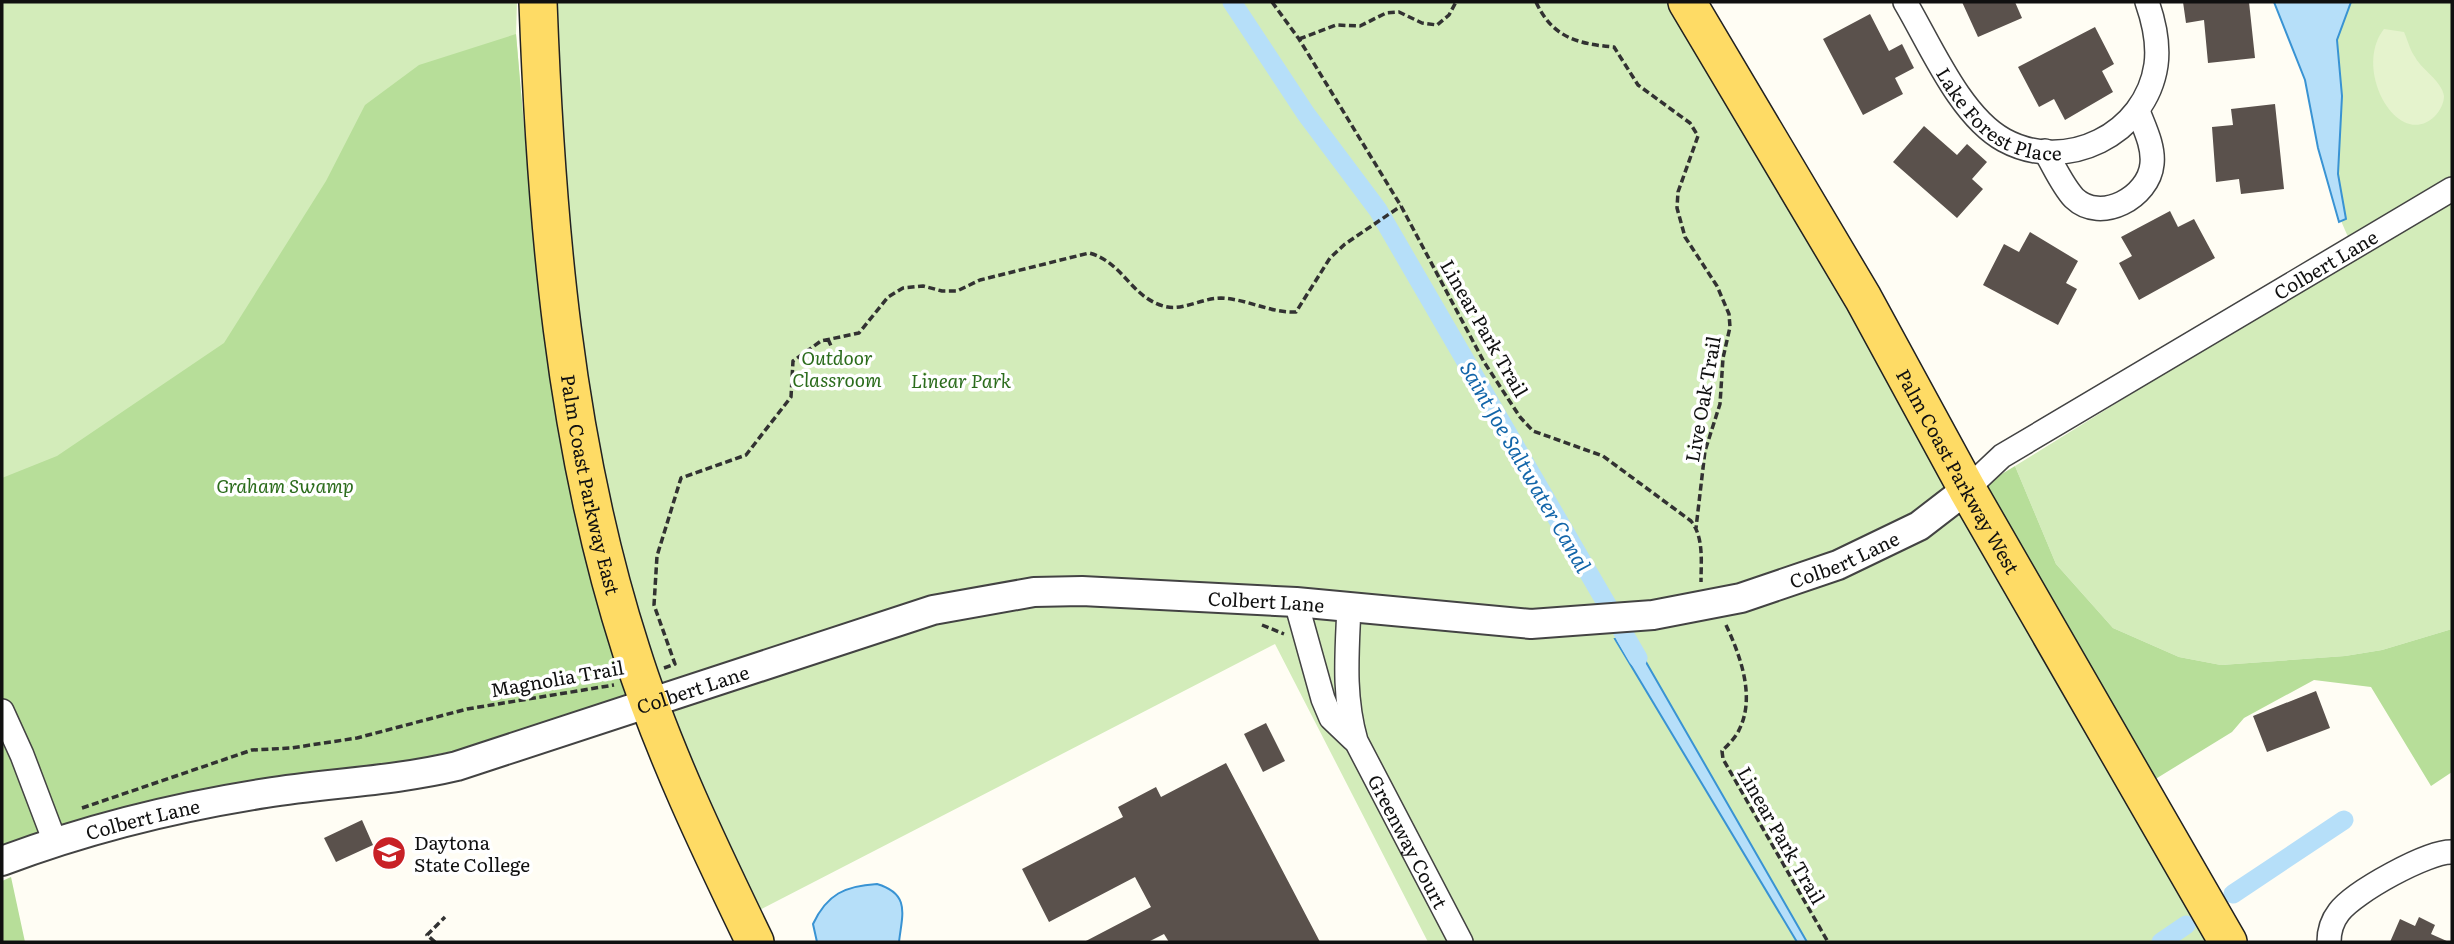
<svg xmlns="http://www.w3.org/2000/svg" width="2454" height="944" viewBox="0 0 2454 944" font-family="Literata,serif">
<rect width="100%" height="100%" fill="#fffdf4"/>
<path fill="#d3ecba" d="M2,2H517L516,34L537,278L569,476L394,764L219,786L2,849Z
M553,2H1675L2213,942H1428L1275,644L752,914L688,771L621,580L568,282Z
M2274,2H2452V629L2382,650L2345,656L2221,665L2179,657L2113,628L2056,564L2015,466L2357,254C2327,201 2319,142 2306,83C2300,56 2286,27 2274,2Z"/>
<path fill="#b7de99" d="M516,34L537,278L569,476L634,695L480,745L394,764L219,786L2,849V478L57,456L224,343L326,181L365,105L419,65Z
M2015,466L2056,564L2113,628L2179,657L2221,665L2345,656L2382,650L2452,629V772L2431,786L2371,687L2314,680L2244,718L2232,732L2149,783L1980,487Z
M11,877L25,942H2V881Z"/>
<path fill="#e5f3cd" d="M2384,29L2404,32C2408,41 2410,50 2415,57C2422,70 2442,81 2444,96C2444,103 2440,111 2435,116C2398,152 2352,69 2384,29Z"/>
<path fill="#b6dff9" stroke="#3993d3" stroke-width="2" d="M2274,2H2351L2337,40L2342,96L2338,174L2346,219L2339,222L2318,148L2305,80Z
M1631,636L1807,942H1797L1615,639Z
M877,884C911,894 902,915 899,942H817L813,924C827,894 845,886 877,884Z"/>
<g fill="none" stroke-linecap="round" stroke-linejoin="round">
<path stroke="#b6dff9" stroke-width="19" d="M1232,2L1306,114L1378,210L1638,658
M2233,894L2344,820
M2161,942L2186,925"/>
</g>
<path fill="#5a514c" d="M1962,2H2015L2022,18L1978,37Z
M2183,2H2249L2255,58L2208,63L2204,20L2186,23Z
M1870,14L1889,51L1902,44L1914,68L1895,78L1903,94L1863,115L1823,39Z
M2095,27L2114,64L2102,71L2113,92L2065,120L2054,99L2039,107L2018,67Z
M2275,104L2284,189L2241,194L2239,179L2216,182L2212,127L2233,125L2231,109Z
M1924,126L1957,155L1967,144L1987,162L1972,179L1983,189L1957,218L1893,162Z
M2170,211L2178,227L2194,219L2215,258L2139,300L2119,263L2132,256L2121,237Z
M2030,232L2078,261L2066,283L2077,289L2058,325L1983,285L2004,244L2019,252Z
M2316,691L2330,728L2267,752L2253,716Z
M1266,723L1285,761L1263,772L1244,734Z
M1226,763L1320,942H1169L1164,934L1148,942H1084L1151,907L1135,877L1049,922L1022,869L1123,817L1118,807L1156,787L1161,797Z
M362,820L373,845L336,862L324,838Z
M2419,917L2435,925L2431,934L2449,942H2390L2400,919L2415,926Z"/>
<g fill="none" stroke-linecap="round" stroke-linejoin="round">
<g stroke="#434343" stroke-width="26">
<g id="minor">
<path id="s1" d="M1905,2C1930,44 1960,116 2004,140C2066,174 2146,134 2156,65C2159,43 2154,22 2147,2"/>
<path d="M2045,151C2054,166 2062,185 2074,198C2101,224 2149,197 2152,164C2154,146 2144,127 2138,111"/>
<path id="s2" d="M1967,489L2002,456L2452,189"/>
<path d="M1296,602L1323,699L1331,718L1353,739"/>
<path id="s3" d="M1349,607C1347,653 1343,696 1356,741L1461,942"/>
<path d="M2,711L22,755L55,842"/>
<path d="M2329,942C2329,931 2332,921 2339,912C2354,892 2428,851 2452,852"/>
</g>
</g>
<g stroke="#434343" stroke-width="32">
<g id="tertiary">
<path id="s4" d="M2,861C87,829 176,807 266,793C330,783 394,781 457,766L933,610L1034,592L1082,591L1296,602L1531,624L1653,615L1741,598L1838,565L1919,526L1967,489"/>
</g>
</g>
<g stroke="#212121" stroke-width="40">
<g id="primary">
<path id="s5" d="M538,2C546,219 564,442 631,650C662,749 710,849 755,942"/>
<path id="s6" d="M1687,2L1863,298L1967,489L2228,942"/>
</g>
</g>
<path stroke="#323232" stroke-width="3.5" stroke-dasharray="7 3.5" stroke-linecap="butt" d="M1272,2L1299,39L1401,206L1484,362L1520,417L1533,431L1603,456L1691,521C1704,537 1701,562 1701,582
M1536,2C1552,37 1577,44 1614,47L1638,85L1690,123L1698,136L1678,192L1677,208L1685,237L1717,286L1729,314L1730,327L1723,358L1720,404L1705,451L1696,528
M1299,39L1336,25L1360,26L1386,13L1399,12L1422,23L1437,25L1449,15L1456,2
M828,339L831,346
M1262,625L1284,634
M1726,625C1740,655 1756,697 1739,730C1736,737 1728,745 1722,751L1723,759L1828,942
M664,668L675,664L654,605L657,556L681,478L746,455L791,397L793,361L821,341L859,333L888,297L903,288L923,286L942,291H957L980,280L1089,253C1123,262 1130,296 1163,306C1182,312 1201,298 1221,298C1247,299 1270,313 1296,312L1330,258L1345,244L1401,206
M82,808L252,750L291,748L357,738L467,709L614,685
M435,942L427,935L445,917"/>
<use href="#minor" stroke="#fff" stroke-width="23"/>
<use href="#tertiary" stroke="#fff" stroke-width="28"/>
<use href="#primary" stroke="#fedb65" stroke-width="37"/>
</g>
<defs>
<g id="university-disc" transform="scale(1.75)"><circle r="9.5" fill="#c82126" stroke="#fff"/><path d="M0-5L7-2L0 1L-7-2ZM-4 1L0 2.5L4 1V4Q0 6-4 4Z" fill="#fff"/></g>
</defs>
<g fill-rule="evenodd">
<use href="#university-disc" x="389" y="853"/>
</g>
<g text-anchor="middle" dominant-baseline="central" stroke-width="7" stroke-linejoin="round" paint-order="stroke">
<g font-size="19" fill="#101010" stroke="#fff">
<text stroke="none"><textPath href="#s1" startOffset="154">Lake Forest Place</textPath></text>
<text stroke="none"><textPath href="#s2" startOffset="424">Colbert Lane</textPath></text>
<text transform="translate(1485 328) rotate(60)">Linear Park Trail</text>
<text transform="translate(1702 399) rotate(-80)">Live Oak Trail</text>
<text stroke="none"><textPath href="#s6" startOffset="542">Palm Coast Parkway West</textPath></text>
<text stroke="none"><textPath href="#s5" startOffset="486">Palm Coast Parkway East</textPath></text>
<text stroke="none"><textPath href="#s4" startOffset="1890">Colbert Lane</textPath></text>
<text stroke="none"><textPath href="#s4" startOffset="1302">Colbert Lane</textPath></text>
<text transform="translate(557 678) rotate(-10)">Magnolia Trail</text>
<text stroke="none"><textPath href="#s4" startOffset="714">Colbert Lane</textPath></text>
<text stroke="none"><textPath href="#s4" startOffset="147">Colbert Lane</textPath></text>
<text transform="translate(1782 835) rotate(60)">Linear Park Trail</text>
<text stroke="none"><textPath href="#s3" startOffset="248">Greenway Court</textPath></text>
</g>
<g font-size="19" font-style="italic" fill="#2b6c1c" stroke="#fff">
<text x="837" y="357">Outdoor<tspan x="837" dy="22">Classroom</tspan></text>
<text x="961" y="380">Linear Park</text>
<text x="285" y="485">Graham Swamp</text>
</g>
<g font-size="19" fill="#101010" stroke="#fff" text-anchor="start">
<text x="414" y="842">Daytona<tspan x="414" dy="22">State College</tspan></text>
</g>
<g font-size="21" font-style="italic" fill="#1265a9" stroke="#fff">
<text transform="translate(1527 466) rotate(60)">Saint Joe Saltwater Canal</text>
</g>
</g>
<rect width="2454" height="944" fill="none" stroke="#101010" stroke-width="7"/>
</svg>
